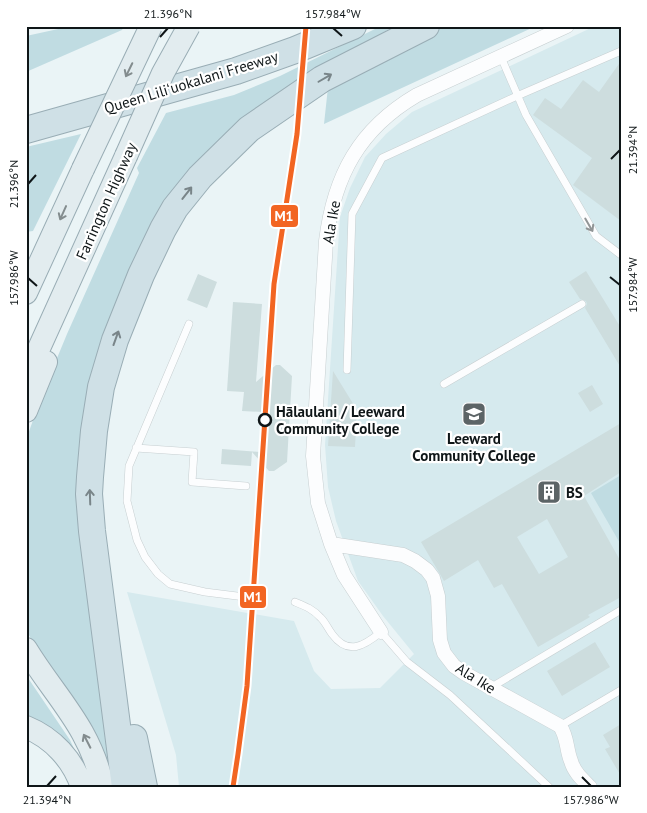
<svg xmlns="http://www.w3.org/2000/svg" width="647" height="813" viewBox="0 0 647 813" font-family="'PT Sans',sans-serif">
<rect width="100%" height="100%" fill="#eaf4f6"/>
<path fill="#d6eaee" d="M595,26H621V787H179L176,755L127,592L294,621L314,671L331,689L380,688L414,654L383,616L358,581L336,521L328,487L325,445L340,217L350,188L365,157L386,134L412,112Z"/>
<path fill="#c0dce2" d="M72,26H124L122,30L26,72V36Z
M381,26H394L365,44L212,157L96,385L109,765L96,736L41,656L26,630V440L43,392L67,334L139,173L137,168L166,113L234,95L280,76Z
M436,26H536L324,124L329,78Z
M81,134L33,231L26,232V147Z
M621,475V545L591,493Z
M26,675L70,740L88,779L26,723Z"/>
<path fill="#cdddde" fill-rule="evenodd" d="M621,61V221L573,185L592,158L533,115L545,98L561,109L583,80L599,92Z
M586,271L621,328V368L585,308L587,304L586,301L580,299L569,282Z
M198,274L217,282L207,308L187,300Z
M233,302L262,304L256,382L276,365H280L292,376L287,462L274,471H269L252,452L251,466L221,464L222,449L260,452L263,412L242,411L244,392L227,391Z
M333,371L357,410L355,447L328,446Z
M592,385L603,404L590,412L578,393Z
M621,423V472L584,496L621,562V597L588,615L590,617L538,647L502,584L494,588L478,560L444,581L421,542ZM547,519L568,557L539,574L517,537Z
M595,642L610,667L562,696L547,671Z
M621,724V776L605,749L610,747L603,735Z"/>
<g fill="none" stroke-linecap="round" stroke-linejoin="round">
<g stroke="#c7cfd1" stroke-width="8">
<path id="service" d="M501,57L526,115L596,236L621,255
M189,324L129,466L127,501L137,540L145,557L158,574L170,584L205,592L245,597
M347,370L352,214L382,158L517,96L621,51
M444,384L582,304
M136,448L194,452L192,482L246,486
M295,602C305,606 313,609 321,618C326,623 328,629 332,634C348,656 364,646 381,632L407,662L450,695L549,787
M490,688L621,610
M560,726L621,690"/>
</g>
<g stroke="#c7cfd1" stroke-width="15">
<path id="minor" d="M331,544L403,555L415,561L427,570L433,578L438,596L440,640L444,653L454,666L464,673L560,726C568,738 566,749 571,761C574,772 582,779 590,787
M381,632L344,575L331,544L318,503L313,456L326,241C334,176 359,129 417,95L567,26"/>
</g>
<g stroke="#99adb5" stroke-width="24">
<path id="primary" d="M26,293L83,169
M26,377L126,156
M26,411L46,362
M26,649C56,698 90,727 103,787
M26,727C53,738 73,760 82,787"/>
</g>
<g stroke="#99adb5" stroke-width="28">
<path id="motorway" d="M26,130L236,71L295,50L353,26
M134,738L144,787
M125,787L92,531L89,494L90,477L94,431L101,387L115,340L141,275L163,229L175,208L200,177L249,129L322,79L426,26"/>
</g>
<use href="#service" stroke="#fcfdfe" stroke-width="7"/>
<use href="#minor" stroke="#fcfdfe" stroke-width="14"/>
<use href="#primary" stroke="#e2ecef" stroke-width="22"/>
<use href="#motorway" stroke="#cfe0e6" stroke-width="26"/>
<g stroke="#99adb5" stroke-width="24" stroke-linecap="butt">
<path id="primary-bridge" d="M126,156L163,73L189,26
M83,169L151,26"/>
</g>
<use href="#primary-bridge" stroke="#e2ecef" stroke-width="22"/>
<g stroke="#fff" stroke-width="9">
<path id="metro-1" d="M233,787L238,754L247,686L274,284L297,134L306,26"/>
</g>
<use href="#metro-1" stroke="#f26522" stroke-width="5"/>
</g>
<defs><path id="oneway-shaft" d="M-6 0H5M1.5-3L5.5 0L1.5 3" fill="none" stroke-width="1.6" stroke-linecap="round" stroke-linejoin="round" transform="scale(1.25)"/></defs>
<g stroke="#838c8e">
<use href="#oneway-shaft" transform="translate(129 70) rotate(116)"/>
<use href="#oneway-shaft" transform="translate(63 213) rotate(114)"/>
<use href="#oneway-shaft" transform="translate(87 741) rotate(-117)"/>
</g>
<g stroke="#798589">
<use href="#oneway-shaft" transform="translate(325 78) rotate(-30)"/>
<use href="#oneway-shaft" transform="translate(187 193) rotate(-52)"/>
<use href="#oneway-shaft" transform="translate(116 338) rotate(-70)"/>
<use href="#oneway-shaft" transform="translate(90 497) rotate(-92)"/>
</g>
<use stroke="#919596" href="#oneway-shaft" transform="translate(589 225) rotate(60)"/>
<path fill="none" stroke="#0f1618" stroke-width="2" d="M333,28L342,36M160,37L168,28M611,159L620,150M28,184L36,175M610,277L620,285M28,278L37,286M582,777L591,786M47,786L56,776"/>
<defs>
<g id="university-square" transform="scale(1.25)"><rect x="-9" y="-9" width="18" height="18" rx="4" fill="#5c6466" stroke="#fff"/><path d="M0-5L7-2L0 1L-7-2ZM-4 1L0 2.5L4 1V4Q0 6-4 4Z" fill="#fff"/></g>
<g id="building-square" transform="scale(1.25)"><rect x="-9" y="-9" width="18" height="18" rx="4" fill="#5c6466" stroke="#fff"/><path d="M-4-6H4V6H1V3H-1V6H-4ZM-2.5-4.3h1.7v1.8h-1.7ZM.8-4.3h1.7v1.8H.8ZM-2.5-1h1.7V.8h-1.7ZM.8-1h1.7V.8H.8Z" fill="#fff"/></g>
</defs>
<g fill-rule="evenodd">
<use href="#university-square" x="474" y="414"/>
<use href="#building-square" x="549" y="492"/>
</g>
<circle fill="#fff" stroke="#0f1618" stroke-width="2.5" cx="265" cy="420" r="6"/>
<g text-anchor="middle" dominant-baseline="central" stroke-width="4.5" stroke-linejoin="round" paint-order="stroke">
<g font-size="15" fill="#0f1618" stroke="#fff">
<text transform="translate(191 82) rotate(-17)">Queen Liliʻuokalani Freeway</text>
<text transform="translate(106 201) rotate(-66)">Farrington Highway</text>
<text transform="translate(331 222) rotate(-80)">Ala Ike</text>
<text transform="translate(476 678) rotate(32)">Ala Ike</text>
</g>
<g font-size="15" font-weight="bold" fill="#0f1618" stroke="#fff" text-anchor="start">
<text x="276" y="411">Hālaulani / Leeward<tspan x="276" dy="17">Community College</tspan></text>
</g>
<g font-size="15" font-weight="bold" fill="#0f1618" stroke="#fff">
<text x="474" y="438">Leeward<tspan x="474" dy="17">Community College</tspan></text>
<text x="566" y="492" text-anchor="start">BS</text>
</g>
</g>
<g stroke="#fff" stroke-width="2">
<rect x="270" y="204" width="29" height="24" rx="5" fill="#f26522"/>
<rect x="239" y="585" width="28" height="24" rx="5" fill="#f26522"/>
</g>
<g font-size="14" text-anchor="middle" font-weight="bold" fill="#fff">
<text x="284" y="221">M1</text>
<text x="253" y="602">M1</text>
</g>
<rect width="647" height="813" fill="none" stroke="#ffffff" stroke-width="55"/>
<rect x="28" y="28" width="592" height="758" fill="none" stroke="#0f1618" stroke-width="2"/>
<g font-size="12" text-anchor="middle" fill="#0f1618">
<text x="168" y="18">21.396°N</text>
<text x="333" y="18">157.984°W</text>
<text transform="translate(633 150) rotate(-90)" y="4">21.394°N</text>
<text transform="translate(14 184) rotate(-90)" y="4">21.396°N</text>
<text transform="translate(14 278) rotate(-90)" y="4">157.986°W</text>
<text transform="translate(633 285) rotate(-90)" y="4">157.984°W</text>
<text x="47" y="804">21.394°N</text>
<text x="591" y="804">157.986°W</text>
</g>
</svg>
